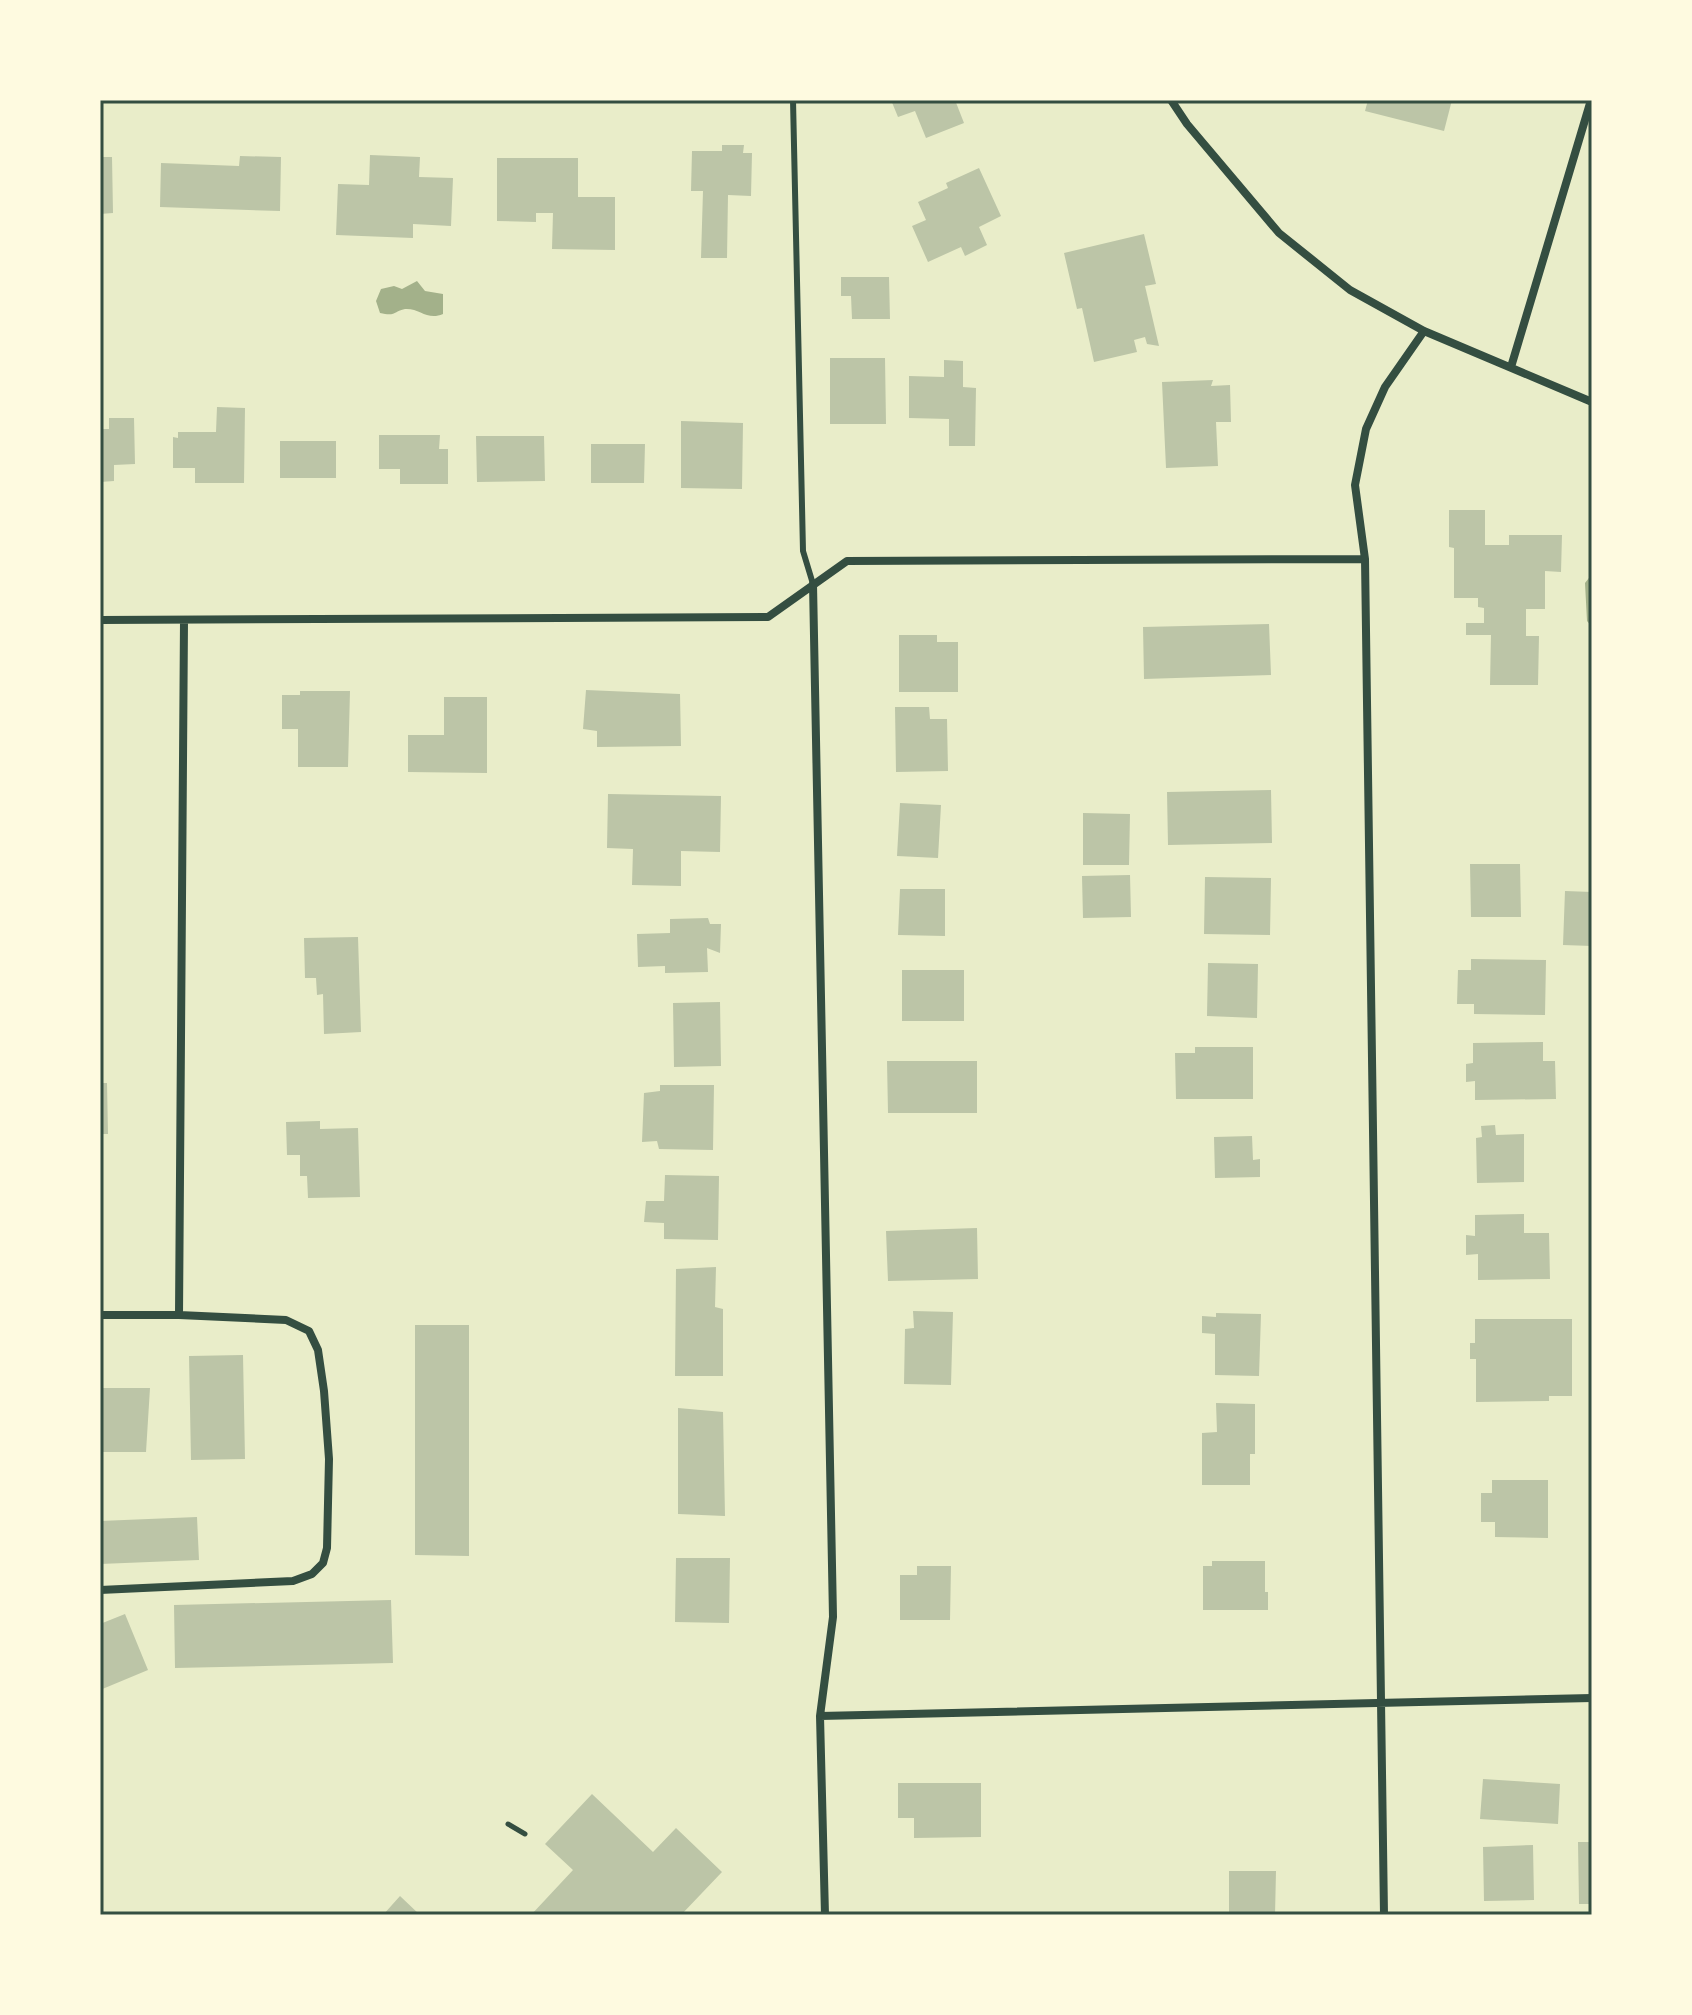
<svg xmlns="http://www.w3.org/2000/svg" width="1692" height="2015" viewBox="0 0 1692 2015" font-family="'Archivo Narrow',sans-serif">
<rect width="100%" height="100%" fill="#e9edc9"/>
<path fill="#a3b18a" d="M417,281L425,291L443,294V314C427,321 420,308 405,309C394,311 396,317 380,313L376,301L381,289L394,286L402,289Z
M1592,574V627L1587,621L1585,583Z"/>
<path fill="#bcc5a7" d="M891,100H955L964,123L926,138L915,111L898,117Z
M1368,100H1452L1444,131L1365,111Z
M722,145H744L743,153H752L751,196L728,195L727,258H701L703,191H691L692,151H722Z
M370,155L420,157L419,177L453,178L451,226L413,224V238L336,235L338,184L369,185Z
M240,156L281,157L280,211L160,207L161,163L239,166Z
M100,157H112L113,213L100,214Z
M497,158H578V197H615V250L552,249L553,213H536V222L497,221Z
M979,168L1001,216L979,227L987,245L965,256L961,247L928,262L912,226L926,220L918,202L948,188L946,183Z
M1144,234L1156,284L1145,286L1159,346L1147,344L1145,337L1134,340L1137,352L1094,362L1082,308L1077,309L1064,253Z
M841,277H889L890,319H852L851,296H841Z
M830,358H885L886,424H830Z
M944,360L963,361V387L976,388L975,446H949V419L909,418V376L944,377Z
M1213,380L1211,386L1230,385L1231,422H1216L1218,466L1166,468L1162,382Z
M217,407L245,408L244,483H195V468H173V437L178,438V432H216Z
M109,418H134L135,464L114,465V481L100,482V429H109Z
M681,421L743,423L742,489L681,488Z
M379,435H440L439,449H448V484H400V469H379Z
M476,436H544L545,481L477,482Z
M280,441H336V478H280Z
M591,444H645L644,483H591Z
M1449,510H1485V545H1509V535H1562L1561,572L1545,571V609H1526V636H1539L1538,685H1490L1491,635H1466V623H1484V608L1478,607V598H1454V548L1449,547Z
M1269,624L1271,675L1144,679L1143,627Z
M899,635H937V642H958V692H899Z
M586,690L680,694L681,746L597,747V731L583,729Z
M300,691H350L348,767H298V729H282V695H300Z
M444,697H487V773L408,772V735H444Z
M895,707H929L930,719H947L948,771L896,772Z
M1271,790L1272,843L1168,845L1167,792Z
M608,794L721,796L720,852L681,851V886L632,885L633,849L607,848Z
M900,803L941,805L938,858L897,856Z
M1083,813L1130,814L1129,865H1083Z
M1470,864H1520L1521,917H1471Z
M1130,875L1131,917L1083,918L1082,876Z
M1205,877L1271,878L1270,935L1204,934Z
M900,889H945V936L898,935Z
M1565,891L1592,892V946L1563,945Z
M708,918L710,924H721L720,953L707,948L708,972L665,973V966L638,967L637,934L670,933V919Z
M358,937L361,1032L324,1034L323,994L317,995L316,978H305L304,938Z
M1471,959L1546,960L1545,1015L1474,1014V1004H1457L1458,970H1471Z
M1208,963L1258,964L1257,1018L1207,1016Z
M902,970H964V1021H902Z
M720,1002L721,1066L674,1067L673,1003Z
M1543,1042V1061H1555L1556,1099L1475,1100V1081L1466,1082V1064L1473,1063V1043Z
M1195,1047H1253V1099H1176L1175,1053H1195Z
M887,1061H977V1113H888Z
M100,1083H107L108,1134H100Z
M660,1085H714L713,1150L659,1149L657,1141L642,1142L644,1093L660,1091Z
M320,1121V1129L358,1128L360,1197L308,1198L307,1176H300V1155H287L286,1122Z
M1495,1125L1496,1135L1524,1134V1182L1477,1183L1476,1138L1482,1137L1481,1126Z
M1252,1136L1253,1160L1260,1159V1177L1215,1178L1214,1137Z
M665,1175L719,1176L718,1240L664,1239V1223L644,1222L646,1201H664Z
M1524,1214V1233H1549L1550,1279L1478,1280V1254L1466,1255V1235L1475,1236V1215Z
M977,1228L978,1279L888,1281L886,1231Z
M716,1267L715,1307L723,1309V1376H675L676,1269Z
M913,1311L953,1312L951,1385L904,1384L905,1329L914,1328Z
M1216,1313L1261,1314L1259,1376L1215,1375V1334L1202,1333V1316L1216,1317Z
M1475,1319H1572V1396H1549V1401L1476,1402V1359H1470V1343H1475Z
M415,1325H469V1556L415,1555Z
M243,1355L245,1459L191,1460L189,1356Z
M100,1388H150L146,1452H100Z
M1216,1403L1255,1404V1454H1250V1485H1202V1433L1217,1432Z
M678,1408L723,1412L725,1516L678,1514Z
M1492,1480H1548V1538L1495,1537V1522H1481V1493H1492Z
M197,1517L199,1560L100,1564V1521Z
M676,1558H730L729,1623L675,1622Z
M1212,1561H1265V1592H1268V1610H1203V1566H1212Z
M917,1566H951L950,1620H900V1575H917Z
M391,1600L393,1663L175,1668L174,1605Z
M125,1614L148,1670L100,1690V1624Z
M1483,1779L1560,1784L1558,1824L1480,1819Z
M898,1783H981V1837L914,1838V1818H898Z
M592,1794L653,1852L676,1828L722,1872L681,1915H531L573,1870L545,1844Z
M1578,1842H1592V1904H1579Z
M1533,1845L1534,1900L1484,1901L1483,1847Z
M1229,1871H1276L1275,1915H1229Z
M400,1896L420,1915H383Z"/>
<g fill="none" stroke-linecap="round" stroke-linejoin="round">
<path stroke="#344e41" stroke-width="5" d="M508,1824L525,1834"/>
<path stroke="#344e41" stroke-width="6" d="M793,100L803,551L813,584"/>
<path stroke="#344e41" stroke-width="8" d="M1171,100L1187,124L1279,233L1350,290L1424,331L1592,402
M1511,367L1591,100
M813,584L833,1617L820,1716L825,1915
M100,620L768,617L847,561L1365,559
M100,1315H179L286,1320L309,1331L318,1350L324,1391L329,1459L327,1548L323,1563L312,1574L293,1581L100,1590
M179,1315L184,621
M820,1716L1592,1698
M1384,1915L1365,559L1355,485L1366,429L1385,387L1424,331"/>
</g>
<rect width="1692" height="2015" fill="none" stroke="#fefae0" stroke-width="204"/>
<rect x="102" y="102" width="1488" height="1811" fill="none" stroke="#344e41" stroke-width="3"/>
</svg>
